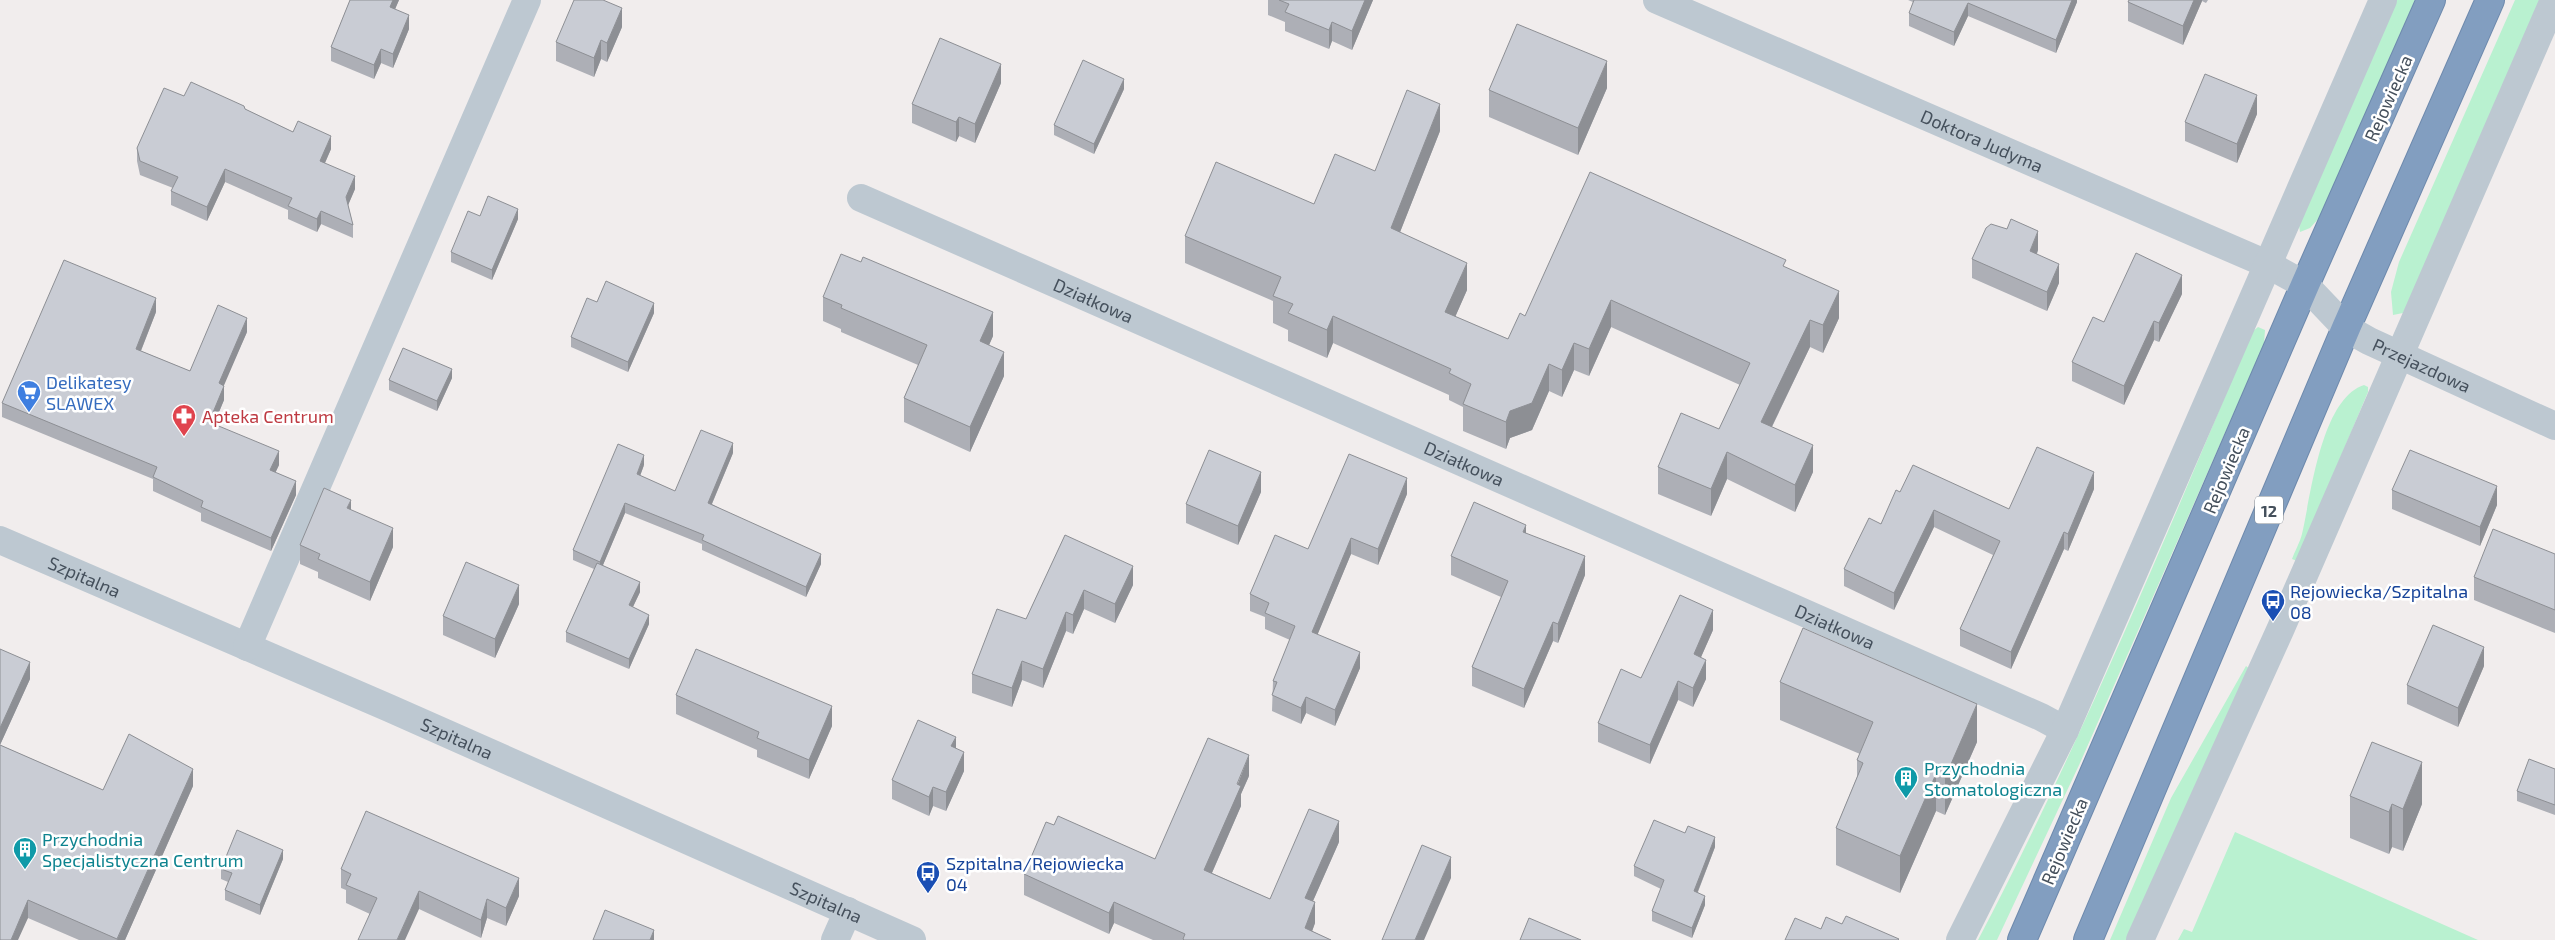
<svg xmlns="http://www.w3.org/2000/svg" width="2555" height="940" viewBox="0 0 2555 940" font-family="'Exo 2',sans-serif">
<rect width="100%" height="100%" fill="#f1eded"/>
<path fill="#b9f1d0" d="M2393,0H2415L2321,216L2310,228L2300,232L2298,219Z
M2515,0H2541L2425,267L2403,313L2393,315L2391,292L2399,262Z
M2258,327L2265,330L2264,344L2080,763L1997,940H1978C2081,743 2166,537 2252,332Z
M2364,385L2368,387V392L2297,561L2292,559C2295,551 2300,542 2302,534C2311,496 2321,399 2364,385Z
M2246,666L2251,670L2130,940H2110L2171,798Z
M2235,832L2478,940H2178L2184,929L2192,932Z"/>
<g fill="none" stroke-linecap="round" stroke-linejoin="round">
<g stroke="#6d89ac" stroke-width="30">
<path id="highway" d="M2022,940L2305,285L2431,0
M2088,940L2346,328L2490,0"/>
</g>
<g stroke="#bdc8d1" stroke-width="28">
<path id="s1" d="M1657,0L2267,264L2305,285L2346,328L2369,341L2555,426"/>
<path id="s2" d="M861,198L2041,717L2065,730"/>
<path id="s3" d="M0,540L389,708L912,940"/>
<path d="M247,647L527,0"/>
<path d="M835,940L848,911"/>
<path d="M1960,940L2065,730L2383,0"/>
<path d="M2140,940L2281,628L2554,0"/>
</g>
<use href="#highway" stroke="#829ec0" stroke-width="28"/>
</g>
<path fill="#adafb6" d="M350,0H399L395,9L409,29L393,68L381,63L374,79L331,61V47Z
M1268,0H1373L1352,50L1332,41L1329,49L1285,31V22L1268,15Z
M1908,0H2077V2L2056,53L1968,16L1954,46L1909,26V13L1913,2Z
M2129,0H2208L2206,3L2202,1L2183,45L2128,21V2Z
M622,27L607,62L601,59L594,77L556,61V42Z
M1001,83L975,143L959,136L956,142L912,123V104Z
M1607,88L1578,155L1489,117V90Z
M1124,89L1094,154L1054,135V125Z
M184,96L245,109L293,132L331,149L325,163L355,189L348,205L353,225V238L321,224L317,232L288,219V210L225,182L207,221L171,205V191L173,188L140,175L137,161V148Z
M2257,114L2237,163L2185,141V122Z
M1440,131L1400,232L1467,290L1455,317L1508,339L1525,316L1786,267L1839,318L1823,353L1810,347L1772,427L1813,472L1795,512L1727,479L1711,516L1658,494V467L1719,429L1740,385L1611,327L1589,376L1574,370L1562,397L1549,391L1532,430L1510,438L1506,449L1463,431V407L1449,400V395L1333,343L1327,358L1288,341V330L1273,323V301L1185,263V236L1314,204L1375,171Z
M480,216L518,219L492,280L451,262V252Z
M2038,250L2037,254L2059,283L2047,311L1972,278V259Z
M2182,294L2159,342L2154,340L2124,405L2072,381V362L2104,322Z
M823,297L993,336L989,345L1004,376L970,452L904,422V398L918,365L841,332V329L823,321Z
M597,302L654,313L628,372L571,347V337Z
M156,312L141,351L190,371L247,332L223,385L224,400L214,424L279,465L275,473L296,495L271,551L201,521V513L153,491V479L2,417V403Z
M452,378L437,411L389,390V380Z
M733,453L712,504L821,564L806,597L702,550V544L625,513L603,565L640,592L633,607L649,624L629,669L566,642V632L594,569L573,560V550L644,465L640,476L675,491Z
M2094,489L2068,551L2064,549L2011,669L1960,646V629L1993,555L1934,527L1894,610L1844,586V569L1881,524L1900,492L2009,509Z
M2392,490L2497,505L2480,546L2392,509Z
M1261,492L1238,545L1186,523V504Z
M1407,494L1378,565L1351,554L1317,635L1360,668L1335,726L1306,713L1301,724L1272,711L1273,681L1290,640L1265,629V617L1250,611V594L1308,549Z
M351,510L393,547L370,601L318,578V572L300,564V545Z
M1526,533L1585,575L1558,643L1553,641L1524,708L1472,686V667L1501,597L1451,575V556Z
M1065,535L1133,585L1115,623L1084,609L1073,634L1066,631L1043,688L1022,680L1012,707L972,693V674L1026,619Z
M2555,554V633L2474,600V577Z
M519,604L495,658L443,635V616Z
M1713,630L1701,657L1706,679L1693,707L1678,700L1650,764L1598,742V723L1641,678Z
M0,649L30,679L0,745L103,790L193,786L125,940H79L28,918L0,940Z
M2484,666L2458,727L2407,704V685Z
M1780,682L1977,742L1945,815L1936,811L1900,893L1836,865V828L1857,777V760L1860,754L1780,720Z
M676,695L832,726L809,779L757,757V750L676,714Z
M956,748L964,771L946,811L933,806L929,816L892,799V780Z
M2555,769V815L2517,801V791Z
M1249,776L1241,794V806L1212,873L1270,899L1339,842L1313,901L1315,923L1312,931L1331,940H1153L1114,923L1109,934L1024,895V874L1054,825L1155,859Z
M2350,796L2422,804L2403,851L2392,847L2389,854L2350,838Z
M1715,847L1698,892L1705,905L1692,938L1652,921V911L1661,889L1634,876V866Z
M283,859L260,915L225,900V890L228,882L221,879V869Z
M341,869L519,896L506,926L487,918L481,938L419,909L370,914L346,903V890L341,888Z"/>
<path fill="#8d8f94" d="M393,0H399L390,21V7Z
M1365,0H1373L1352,50V31Z
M2072,0H2077V2L2056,53V40Z
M2194,0H2202V1L2183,45V26Z
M1968,3V16L1954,46V32Z
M622,8V27L607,62V43Z
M409,15V29L393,68V54Z
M1332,22V41L1329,49V30Z
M601,40V59L594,77V58Z
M381,49V63L374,79V65Z
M1607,61V88L1578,155V128Z
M1001,64V83L975,143V124Z
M1124,79V89L1094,154V144Z
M2257,95V114L2237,163V144Z
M1440,104V131L1391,255V228Z
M959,117V136L956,142V122Z
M331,136V149L320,174V161Z
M225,169V182L207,221V207Z
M355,176V189L346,210V197Z
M518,209V219L492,280V270Z
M321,211V224L317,232V219Z
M2038,231V250L2030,270V251Z
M1467,263V290L1445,340V312Z
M2059,264V283L2047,311V292Z
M2182,275V294L2159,342V323Z
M1839,291V318L1823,353V325Z
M156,298V312L136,363V349Z
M1611,300V327L1589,376V349Z
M654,303V313L628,372V362Z
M993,312V336L980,366V341Z
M1333,316V343L1327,358V330Z
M247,318V332L219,397V383Z
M1810,320V347L1761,449V422Z
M2154,321V340L2124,405V386Z
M1574,343V370L1562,397V370Z
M1004,352V376L970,452V427Z
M1549,364V391L1532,430L1510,438L1506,449V422L1510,411Z
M452,369V378L437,411V401Z
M224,386V400L209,436V422Z
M733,443V453L708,513V503Z
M1813,445V472L1795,512V485Z
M279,451V465L270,484V470Z
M1727,452V479L1711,516V489Z
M644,455V465L637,484V474Z
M1261,472V492L1238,545V526Z
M2094,472V489L2068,551V534Z
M1407,478V494L1378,565V549Z
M296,481V495L271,551V538Z
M2497,486V505L2480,546V527Z
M351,500V519L347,508Z
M625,503V513L600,572V562Z
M1934,510V527L1894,610V593Z
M1526,525V544L1523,532Z
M393,528V547L370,601V582Z
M2064,532V549L2011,669V652Z
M1351,538V554L1312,648V632Z
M821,554V564L806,597V587Z
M1585,556V575L1558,643V624Z
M1133,566V585L1115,623V604Z
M640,582V592L629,615V605Z
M519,585V604L495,658V639Z
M1084,590V609L1073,634V615Z
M1713,610V630L1694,673V654Z
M1066,612V631L1043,688V669Z
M649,615V624L629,669V659Z
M1553,622V641L1524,708V689Z
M2484,647V666L2458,727V708Z
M1360,652V668L1335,726V710Z
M1706,660V679L1693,707V688Z
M1022,661V680L1012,707V688Z
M30,662V679L0,745V728Z
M1678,681V700L1650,764V745Z
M1306,697V713L1301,724V708Z
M1977,704V742L1945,815V778Z
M832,706V726L809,779V760Z
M956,737V756L951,746Z
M964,752V771L946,811V792Z
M1249,755V776L1241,794V806L1204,891V870Z
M2422,762V804L2403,851V809Z
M193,769V786L125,940H117Z
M1936,774V811L1900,893V856Z
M933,787V806L929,816V797Z
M2392,804V847L2389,854V812Z
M1339,821V842L1305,919V898Z
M1715,837V847L1694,901V891Z
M283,850V859L260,915V905Z
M1451,857V878L1424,940H1415Z
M519,878V896L506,926V908Z
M419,891V909L405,940H397Z
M1705,896V905L1692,938V928Z
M487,899V918L481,938V920Z
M28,900V918L18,940H11Z
M1114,902V923L1109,934V913Z
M1315,902V923L1309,940L1305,928Z
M654,930V940H650Z"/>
<path fill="#c9ccd4" stroke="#8d8f94" d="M350,0H393L390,7L409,15L393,54L381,49L374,65L331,47Z
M574,0H603L622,8L607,43L601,40L594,58L556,42Z
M1279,0H1365L1352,31L1332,22L1329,30L1285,12L1289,4Z
M1914,0H2072L2056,40L1968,3L1954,32L1909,13Z
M2129,0H2194L2183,26L2128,2Z
M1517,24L1607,61L1578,128L1489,90Z
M940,38L1001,64L975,124L959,117L956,122L912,104Z
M1083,60L1124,79L1094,144L1054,125Z
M2205,74L2257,95L2237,144L2185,122Z
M191,82L244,106L245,109L293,132L298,121L331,136L320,161L355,176L346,197L353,225L321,211L317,219L288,206L292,198L225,169L207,207L171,191L178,177L140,161L137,148L164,88L184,96Z
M1407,90L1440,104L1391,228L1467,263L1445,312L1508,339L1520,313L1525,316L1590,172L1786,260L1783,266L1839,291L1823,325L1810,320L1761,422L1813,445L1795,485L1727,452L1711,489L1658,467L1681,413L1719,429L1750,363L1611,300L1589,349L1574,343L1562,370L1549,364L1532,403L1510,411L1506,422L1463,404L1471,384L1449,373L1451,369L1333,316L1327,330L1288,313L1293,304L1273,296L1281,277L1185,236L1216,162L1314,204L1335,154L1375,171Z
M488,196L518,209L492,270L451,252L468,211L480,216Z
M2011,219L2038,231L2030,251L2059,264L2047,292L1972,259L1986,228L1991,224L2007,229Z
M2136,253L2182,275L2159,323L2154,321L2124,386L2072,362L2093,317L2104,322Z
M841,254L861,262L863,257L993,312L980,341L1004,352L970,427L904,398L927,345L841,308L842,305L823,297Z
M64,260L156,298L136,349L190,371L218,305L247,318L219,383L224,386L209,422L279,451L270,470L296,481L271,538L201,507L203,501L153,477L157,467L2,403Z
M606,281L654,303L628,362L571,337L587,298L597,302Z
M403,348L452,369L437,401L389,380Z
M701,430L733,443L708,503L821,554L806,587L702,540L704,535L625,503L600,562L573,550L618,444L644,455L637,474L675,491Z
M2037,447L2094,472L2068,534L2064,532L2011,652L1960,629L2000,541L1934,510L1894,593L1844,569L1869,518L1881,524L1896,490L1900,492L1913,465L2009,509Z
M1209,450L1261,472L1238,526L1186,504Z
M2410,450L2497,486L2480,527L2392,490Z
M1349,454L1407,478L1378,549L1351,538L1312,632L1360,652L1335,710L1306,697L1301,708L1272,695L1277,682L1273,681L1295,626L1265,613L1269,603L1250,594L1275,535L1308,549Z
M324,488L351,500L347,508L393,528L370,582L318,559L320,554L300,545Z
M1474,502L1526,525L1523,532L1585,556L1558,624L1553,622L1524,689L1472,667L1508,581L1451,556Z
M2493,529L2555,554V610L2474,577Z
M1065,535L1133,566L1115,604L1084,590L1073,615L1066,612L1043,669L1022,661L1012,688L972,674L997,609L1026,619Z
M466,562L519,585L495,639L443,616Z
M597,563L640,582L629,605L649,615L629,659L566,632Z
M1680,595L1713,610L1694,654L1706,660L1693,688L1678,681L1650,745L1598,723L1621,669L1641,678Z
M2433,625L2484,647L2458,708L2407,685Z
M1803,628L1977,704L1945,778L1936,774L1900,856L1836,828L1863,763L1857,760L1873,722L1780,682Z
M0,649L30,662L0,728Z
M696,649L832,706L809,760L757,738L759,732L676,695Z
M918,720L956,737L951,746L964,752L946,792L933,787L929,797L892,780Z
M129,734L193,769L117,939L28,900L11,940H0V745L103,790Z
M1208,738L1249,755L1237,784L1241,786L1204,870L1270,899L1309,809L1339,821L1305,898L1315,902L1305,928L1331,940H1184L1183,939L1185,934L1114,902L1109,913L1024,874L1046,822L1054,825L1058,816L1155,859Z
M2372,742L2422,762L2403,809L2392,804L2389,812L2350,796Z
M2529,759L2555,769V805L2517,791Z
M366,811L519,878L506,908L487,899L481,920L419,891L397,940H358L377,898L346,885L351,874L341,869Z
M1654,820L1685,833L1688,826L1715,837L1694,891L1705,896L1692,928L1652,911L1664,880L1634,866Z
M237,830L283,850L260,905L225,890L232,873L221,869Z
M1422,845L1451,857L1415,940H1382Z
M605,910L654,930L650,940H593Z
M1846,916L1899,939L1898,940H1785L1795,918L1821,929L1826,917L1842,924Z
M1529,918L1581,940H1520Z"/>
<defs>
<g id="supermarket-pin" transform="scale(1.25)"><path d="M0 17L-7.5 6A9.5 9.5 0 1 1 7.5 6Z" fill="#3f7fe0" stroke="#fff"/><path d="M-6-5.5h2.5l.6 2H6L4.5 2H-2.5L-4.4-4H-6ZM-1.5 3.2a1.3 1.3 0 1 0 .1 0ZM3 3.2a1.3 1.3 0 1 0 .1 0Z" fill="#fff"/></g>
<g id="pharmacy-pin" transform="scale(1.25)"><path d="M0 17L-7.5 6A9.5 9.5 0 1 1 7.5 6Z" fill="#e0444e" stroke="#fff"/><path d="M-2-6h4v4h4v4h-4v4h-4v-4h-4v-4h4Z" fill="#fff"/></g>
<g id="bus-pin" transform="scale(1.25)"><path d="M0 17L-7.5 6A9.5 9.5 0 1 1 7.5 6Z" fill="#1a4fb4" stroke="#fff"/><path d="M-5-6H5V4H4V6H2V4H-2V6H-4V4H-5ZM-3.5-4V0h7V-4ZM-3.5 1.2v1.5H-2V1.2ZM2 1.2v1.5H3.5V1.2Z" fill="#fff"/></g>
<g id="building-pin" transform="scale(1.25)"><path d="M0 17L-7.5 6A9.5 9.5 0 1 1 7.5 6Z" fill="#0f9aa8" stroke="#fff"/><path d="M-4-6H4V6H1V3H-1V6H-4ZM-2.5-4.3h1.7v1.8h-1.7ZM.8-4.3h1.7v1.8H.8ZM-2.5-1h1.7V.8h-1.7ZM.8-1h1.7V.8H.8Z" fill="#fff"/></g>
</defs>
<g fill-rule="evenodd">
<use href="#supermarket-pin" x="29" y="392"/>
<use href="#pharmacy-pin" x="184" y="416"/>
<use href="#bus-pin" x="2273" y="601"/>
<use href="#building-pin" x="1906" y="778"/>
<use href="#building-pin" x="25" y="849"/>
<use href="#bus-pin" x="928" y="873"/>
</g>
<g text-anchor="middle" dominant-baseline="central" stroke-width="5" stroke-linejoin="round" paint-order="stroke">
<rect fill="#fff" stroke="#7d848d" stroke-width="1" x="2255" y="496.5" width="28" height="27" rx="4"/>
<g font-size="16" font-weight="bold" fill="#45505c">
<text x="2269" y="510">12</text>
</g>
<g font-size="18" fill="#45505c" stroke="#fff">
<text transform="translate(2388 98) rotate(-66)">Rejowiecka</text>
<text stroke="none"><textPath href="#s1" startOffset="354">Doktora Judyma</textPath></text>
<text stroke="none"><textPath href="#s2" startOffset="254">Działkowa</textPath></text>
<text stroke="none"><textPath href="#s1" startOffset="852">Przejazdowa</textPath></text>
<text stroke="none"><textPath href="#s2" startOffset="659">Działkowa</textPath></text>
<text transform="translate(2226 470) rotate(-67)">Rejowiecka</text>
<text stroke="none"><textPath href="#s3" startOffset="92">Szpitalna</textPath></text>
<text stroke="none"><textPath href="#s2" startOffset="1064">Działkowa</textPath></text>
<text stroke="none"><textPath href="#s3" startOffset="498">Szpitalna</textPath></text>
<text transform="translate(2064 841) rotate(-67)">Rejowiecka</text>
<text stroke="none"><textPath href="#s3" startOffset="902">Szpitalna</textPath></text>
</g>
<g font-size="18" fill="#366cbe" stroke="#fff" text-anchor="start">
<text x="46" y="382">Delikatesy<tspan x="46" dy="21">SLAWEX</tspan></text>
</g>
<g font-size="18" fill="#be3a42" stroke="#fff" text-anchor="start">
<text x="202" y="416">Apteka Centrum</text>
</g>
<g font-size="18" fill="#164399" stroke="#fff" text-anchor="start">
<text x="2290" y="591">Rejowiecka/Szpitalna<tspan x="2290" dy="21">08</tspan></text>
<text x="946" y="863">Szpitalna/Rejowiecka<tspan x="946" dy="21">04</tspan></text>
</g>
<g font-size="18" fill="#0d838f" stroke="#fff" text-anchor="start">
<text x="1924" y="768">Przychodnia<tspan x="1924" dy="21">Stomatologiczna</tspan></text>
<text x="42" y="839">Przychodnia<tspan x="42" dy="21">Specjalistyczna Centrum</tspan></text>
</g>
</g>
</svg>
